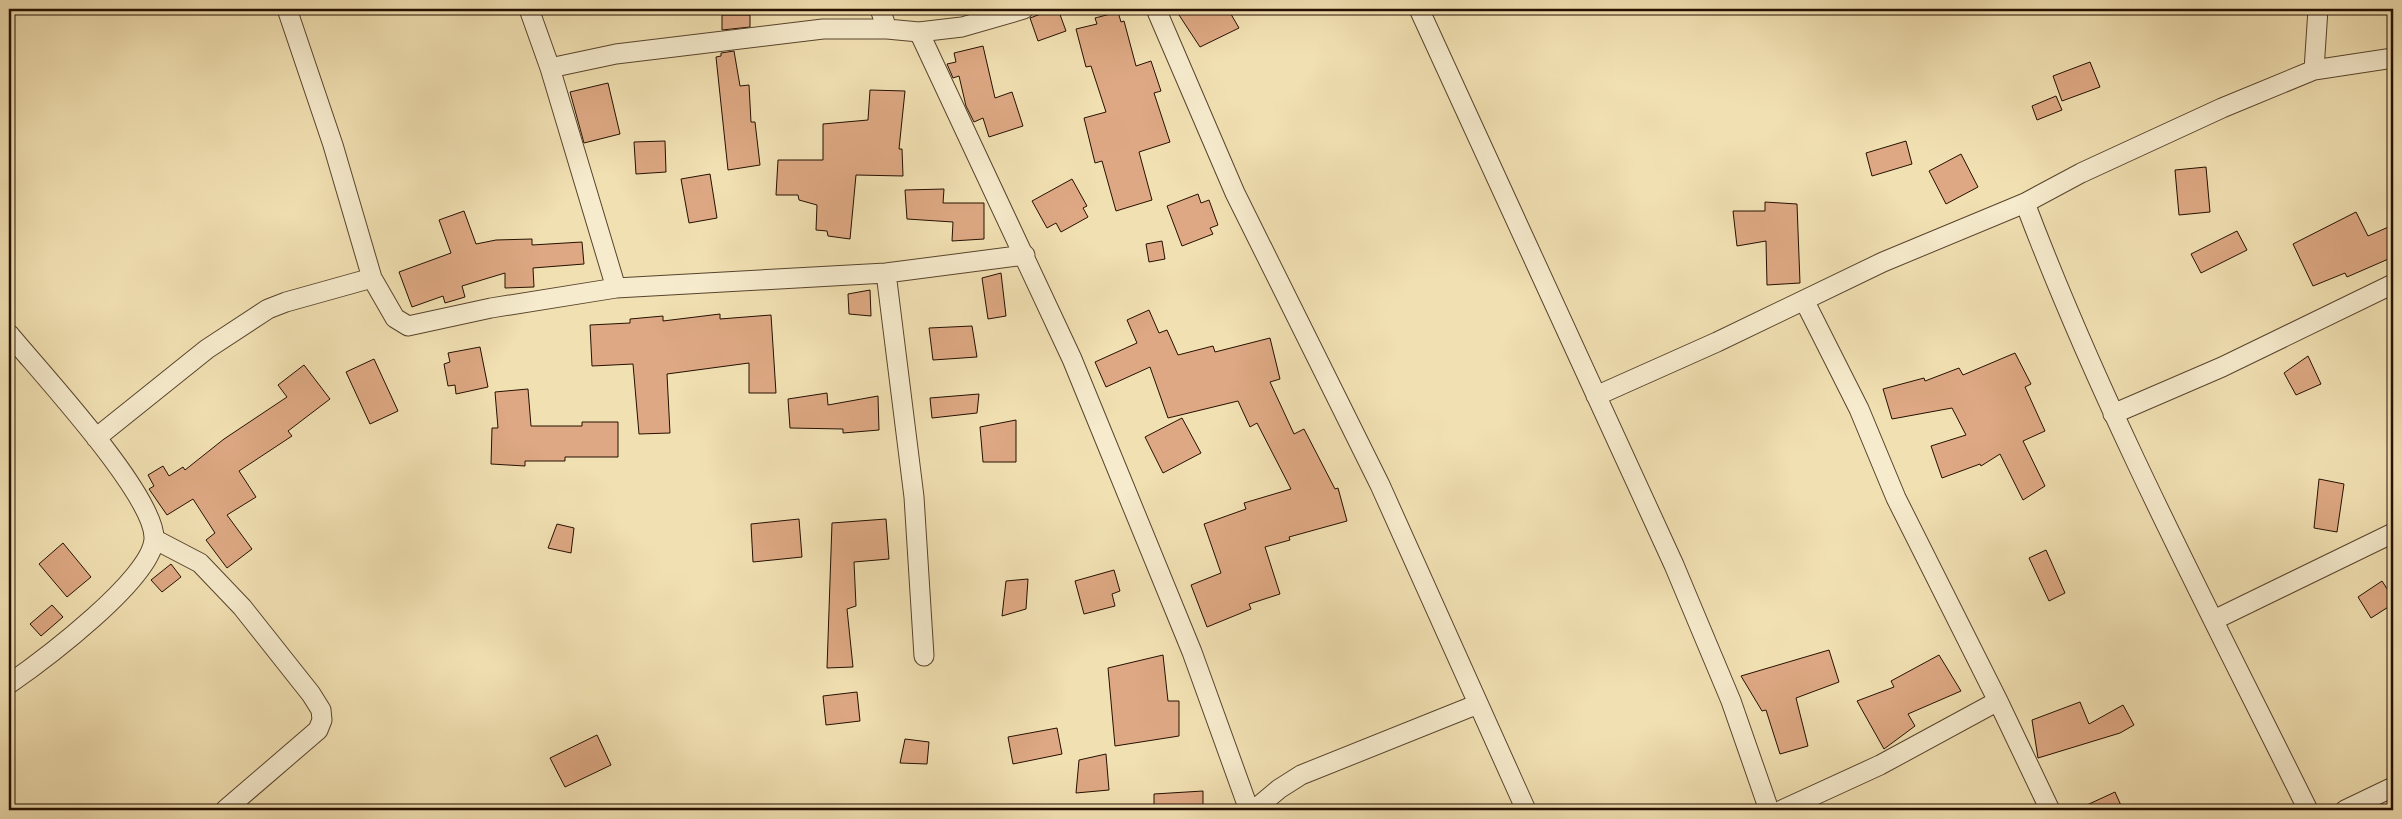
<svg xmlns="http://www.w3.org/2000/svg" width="2402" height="819" viewBox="0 0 2402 819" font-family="Cardo,serif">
<rect width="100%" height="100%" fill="#f1e0b2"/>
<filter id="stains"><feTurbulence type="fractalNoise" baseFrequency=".004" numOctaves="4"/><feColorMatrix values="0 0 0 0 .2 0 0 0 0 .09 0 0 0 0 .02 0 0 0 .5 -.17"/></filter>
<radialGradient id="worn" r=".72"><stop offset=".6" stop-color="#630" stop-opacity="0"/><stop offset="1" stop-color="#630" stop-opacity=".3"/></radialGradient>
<path fill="#dda883" stroke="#251000" d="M1054,9H1058L1066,31L1038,41L1030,18Z
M1193,9H1228L1239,28L1200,47L1179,15Z
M1118,12L1121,22L1124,21L1136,66L1151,61L1161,91L1154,93L1170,142L1139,152L1152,200L1116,211L1102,161L1095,163L1084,118L1106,112L1091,66L1086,67L1076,29L1097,24L1095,18Z
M722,15H750V27L722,30Z
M983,46L995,98L1012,92L1023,126L989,137L983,118L974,122L966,106L959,76L953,78L947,64L956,62L954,53Z
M734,51L740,86L749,85L751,122H755L760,165L728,170L716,57L721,56V53Z
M2090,62L2100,87L2062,101L2053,76Z
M608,83L620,134L584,143L570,92Z
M870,90L905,91L899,149H902L903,176L856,175L850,239L828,236L827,231L816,230L817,205L799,200L798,195H776L778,160H823V124L868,120Z
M2056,96L2062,110L2037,120L2032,106Z
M665,141L666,172L636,174L634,142Z
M1906,141L1912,164L1872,176L1866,153Z
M1961,154L1978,187L1946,204L1929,171Z
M2206,167L2210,212L2179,215L2175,170Z
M710,174L717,218L689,223L681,179Z
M1072,179L1087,206L1083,208L1088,217L1061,232L1056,223L1047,228L1032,201Z
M944,189L943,203H984V239L952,241L953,222L907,219L905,190Z
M1198,194L1201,203L1209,200L1218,225L1210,228L1213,234L1182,246L1167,206Z
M1765,202L1797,204L1800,283L1767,285L1766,241L1737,246L1733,211H1765Z
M464,211L476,244L496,240L532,239V245L582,242L584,264L533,268L534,287L505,288V273L462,286L465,297L445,303L443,296L412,307L399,272L451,253L439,220Z
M2356,212L2368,236L2393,225V257L2347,277L2345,273L2313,286L2293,244Z
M2237,231L2247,250L2201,273L2191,254Z
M1162,241L1165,259L1149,262L1146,244Z
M1001,273L1006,316L988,319L982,278Z
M870,290L871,316L849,314L848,294Z
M1149,310L1159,333L1167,330L1178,355L1213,346L1215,352L1270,338L1280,379L1270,382L1294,434L1304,429L1335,489L1338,488L1347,521L1289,537L1290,540L1265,547L1280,594L1249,604L1251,609L1207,627L1191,585L1221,573L1204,524L1246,509L1244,503L1291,489L1257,423L1250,427L1238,401L1168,418L1150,367L1106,387L1095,362L1137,343L1127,320Z
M720,314V319L771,315L776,393H749V363L667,374L670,433L639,434L633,364L592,366L590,325L630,323V319L663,316V321Z
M972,326L977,357L933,360L929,328Z
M480,347L488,387L456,394L455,385L448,386L444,364L450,362L448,353Z
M2015,353L2031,384L2025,387L2045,431L2023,441L2045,486L2023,500L2000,454L1981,466L1980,464L1942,478L1931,446L1966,435L1952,408L1892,419L1883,389L1924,378L1925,381L1959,368L1963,375Z
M2308,356L2321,384L2296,395L2284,373Z
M374,359L398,411L370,424L346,372Z
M304,365L330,399L288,431L292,436L239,471L256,497L227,515L252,549L227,568L206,540L215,533L193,499L167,515L149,489L154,486L148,475L163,466L169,476L183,467L185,470L224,439L287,397L278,385Z
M528,389L531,426H582V422H618V457H565V461H525V466L491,464L492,428H498L495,392Z
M827,393L828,405L878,396L879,430L843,433V429L790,428L788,399Z
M979,394L977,413L932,418L930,398Z
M1182,418L1201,453L1163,473L1145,437Z
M1016,420V462H983L980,427Z
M2319,479L2344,484L2337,532L2314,528Z
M799,519L802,557L753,562L751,524Z
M886,519L889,559L854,562L856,606L847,609L853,667L827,668L832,523Z
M557,524L574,528L571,553L548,548Z
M63,543L91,577L67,597L39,564Z
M2046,550L2065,593L2049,601L2029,558Z
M171,564L181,577L162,592L151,580Z
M1114,570L1120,591L1112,594L1115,606L1084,614L1075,581Z
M1028,579L1026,609L1002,616L1006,581Z
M2382,581L2393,598V604L2371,618L2358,597Z
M52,605L63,617L41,636L30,624Z
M1829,650L1839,682L1796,698L1808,746L1780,754L1766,710L1762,711L1741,676Z
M1163,655L1168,701H1179V736L1115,746L1108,668Z
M1939,655L1961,691L1908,714L1915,726L1884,749L1857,701L1894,687L1891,681Z
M857,692L860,721L826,725L823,696Z
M2080,702L2089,724L2123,705L2134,725L2120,733L2038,758L2032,720Z
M1057,728L1062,754L1013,764L1008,737Z
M597,735L611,765L565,787L550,758Z
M905,739L929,742L927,764L900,763Z
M1106,754L1109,790L1076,793L1079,760Z
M1203,791V810H1154V794Z
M2115,792L2123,810H2076Z"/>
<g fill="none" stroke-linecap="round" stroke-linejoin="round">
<g stroke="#58442c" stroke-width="21">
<path id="street" d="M287,9L333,145L372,278L395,318L408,326L491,308L616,288L886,273L1025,255
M529,9L550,68L616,288
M880,9L887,29
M1156,9L1235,193L1380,485L1526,810
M1419,9L1674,565L1731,701L1769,810
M919,32L1072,359L1192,652L1249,810
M550,68L616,54L823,29H887L919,32L962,27L1024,9
M2314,70L2318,9
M2025,203C2104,412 2209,610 2308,810
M886,273L914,497L924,656
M1804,300L1859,409L1896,498L1998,701L2050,810
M9,334C40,372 156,496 154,539C152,579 42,661 9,684
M1596,396L1717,342L1883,262L2025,203L2081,173L2222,108L2314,70L2393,58
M2113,414L2222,367L2393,284
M96,438L207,349L268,309L286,302L372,278
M154,539L200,563L242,607L311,694L321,710L322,720L318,730L225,810
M2214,620L2393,533
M1254,810L1279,789L1301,775L1478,704
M1782,810L1880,765L1998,701
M2345,810L2393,787"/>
</g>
<use href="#street" stroke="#f6ebcd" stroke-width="19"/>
</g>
<rect width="2402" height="819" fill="none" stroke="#f1e0b2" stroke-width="30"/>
<rect x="10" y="10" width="2382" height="799" fill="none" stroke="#251000" stroke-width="2.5"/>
<rect x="15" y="15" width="2372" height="789" fill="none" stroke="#251000"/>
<rect width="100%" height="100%" filter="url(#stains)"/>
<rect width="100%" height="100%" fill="url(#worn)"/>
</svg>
